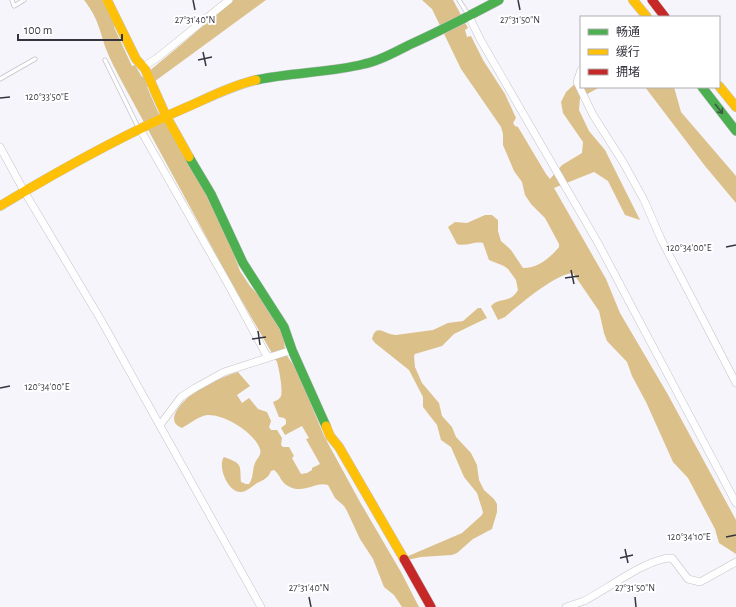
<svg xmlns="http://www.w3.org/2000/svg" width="736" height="607" viewBox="0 0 736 607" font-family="'Alegreya Sans','Noto Sans SC',sans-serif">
<rect width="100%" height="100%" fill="#f6f5fb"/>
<path fill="#dcc08a" d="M84,0H103L116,25L114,27L132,66L135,65L142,77L183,43L233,0H266L147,87L158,112L199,181L228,238L240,271L250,286L258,295L282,333L284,338L285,353L297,370L324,436L360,502L401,572L419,607H402L394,595L384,587L373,559L360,539L347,511L344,506L335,498L328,485C315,481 304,495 288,486C281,483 280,474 274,470L271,471C268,478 264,480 257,483C253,486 246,492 241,492C228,493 217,466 224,457C242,464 240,463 241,482L246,484H249C254,477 252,470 255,463C257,458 262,455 260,449C254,432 224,414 207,415C199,416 189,424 182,428C163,421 183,401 192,394C202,387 226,375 238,372L250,386L237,395L242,403L249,398L258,409L267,412L271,421L269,427L271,430H277L282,438L281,445L283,447H289L294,456L292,458L301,474L307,473L312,470V468L320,464L306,439L309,438L302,426L285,435L281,428L286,424V420L284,418L279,417L273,402C276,401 280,399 281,396C283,389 279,369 277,362L227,275L121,80C116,70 110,60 106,49C99,28 98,18 84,0Z
M422,0H453L468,28L465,30L467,37L471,36L483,60L505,94L516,118L513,123L515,126L518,127L546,174L550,179L562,165L582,153L583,142L563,113L561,102L566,92L581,78V87H600L580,98L579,110L589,131L605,150L640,220L625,215L608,181L594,172L554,188L606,279L620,313L667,393L736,520V554L719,543L715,529L688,478L673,462L646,402L632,376L627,362L607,341L604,333L599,311L573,273C555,274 519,305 505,317L498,320L491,306C499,297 510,304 518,290L516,280L508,269L504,266L489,260L483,243C474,241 466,247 457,244L448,227L455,222L467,223L485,215H492L498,220V231L501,241L511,250L523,268C538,268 550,258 559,247V244L545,218L531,204L525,195L522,182L514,171L503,145V134L501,127L461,69L432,9Z
M645,87H674L681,112L736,176V203L705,166Z
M478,308H481L487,318L454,334L442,346L415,354L414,356L415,367L422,383L439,403L442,416L452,427L456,437L471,453L477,465L479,480L484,490L494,499L497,504V512L492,529L473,539L457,553L452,555L421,557L407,560L406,557L462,533L482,515L483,512L477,493L464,477L451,447L441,440L437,425L423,407V397L409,370L375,343L372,339C376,322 385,335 396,335L433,330L448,323L463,321Z"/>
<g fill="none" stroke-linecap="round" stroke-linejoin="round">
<g stroke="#c4c3ca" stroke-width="5">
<path id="lane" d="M12,0L14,6L24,0
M459,0L469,16
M105,60L139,129
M0,79L35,59"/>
</g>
<g stroke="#c4c3ca" stroke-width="8">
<path id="street" d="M469,16L480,39L598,243L736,503
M143,67L157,58L229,0
M581,70L577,82L593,115L623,162L644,200L661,239L736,383
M140,129L228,284L268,358
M0,147L24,191L101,320L261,607
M160,425L181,397L195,388L224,372L292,350
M566,607C572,605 578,603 584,601C606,590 649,557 672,558L688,579L700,582L736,562"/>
</g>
<g stroke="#c4c3ca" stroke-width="10">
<path id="fast" d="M256,80C292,72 329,73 364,64C380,61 395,52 409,45C440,31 469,16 499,0
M702,87L736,131
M189,157L211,194L243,263L284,327L292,350L326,426"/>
</g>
<g stroke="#c4c3ca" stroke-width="10">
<path id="slow" d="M107,0L136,59L145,69L166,116L189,157
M633,0L647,17
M719,86L736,107
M0,206C63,168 126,133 194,104C214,95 234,85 256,80
M326,426L330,436L339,447L404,559"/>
</g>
<g stroke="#c4c3ca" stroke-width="10">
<path id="jam" d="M652,0L665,17
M404,559L431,607"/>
</g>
<use href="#lane" stroke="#fefefe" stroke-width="3.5"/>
<use href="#street" stroke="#fefefe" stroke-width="7"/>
<use href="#fast" stroke="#4caf50" stroke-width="9"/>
<use href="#slow" stroke="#ffc107" stroke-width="9"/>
<use href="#jam" stroke="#c62828" stroke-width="9"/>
</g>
<defs><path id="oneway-shaft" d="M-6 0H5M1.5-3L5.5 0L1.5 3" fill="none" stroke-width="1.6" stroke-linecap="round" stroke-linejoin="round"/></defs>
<use stroke="#3d5943" href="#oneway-shaft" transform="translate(719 109) rotate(52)"/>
<path fill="none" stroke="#36343e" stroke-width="1.5" d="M193,0L195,10M518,0L520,10M203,52L206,66M198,60L212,57M0,98L10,97M726,247L736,245M571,270L574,284M565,278L579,276M258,331L260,345M252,339L266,337M0,388L10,386M726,537L736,535M625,549L628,563M620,558L633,555M309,597L311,607M635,597L636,607"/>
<g font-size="10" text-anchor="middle" fill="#36343e" stroke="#fff" stroke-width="4" stroke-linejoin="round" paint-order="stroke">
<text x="195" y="23">27°31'40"N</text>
<text x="520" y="23">27°31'50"N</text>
<text x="47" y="100">120°33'50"E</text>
<text x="689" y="251">120°34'00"E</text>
<text x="47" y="390">120°34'00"E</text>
<text x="689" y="540">120°34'10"E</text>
<text x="309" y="591">27°31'40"N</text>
<text x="635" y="591">27°31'50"N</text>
</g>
<rect x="580" y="16" width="140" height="72" fill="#ffffff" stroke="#afaeb2"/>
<rect x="588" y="29" width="20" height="6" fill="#4caf50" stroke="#afaeb2"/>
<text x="616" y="36" font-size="12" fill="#36343e">畅通</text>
<rect x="588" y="49" width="20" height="6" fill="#ffc107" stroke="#afaeb2"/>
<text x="616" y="56" font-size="12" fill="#36343e">缓行</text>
<rect x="588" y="69" width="20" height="6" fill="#c62828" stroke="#afaeb2"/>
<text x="616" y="76" font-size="12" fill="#36343e">拥堵</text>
<path d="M18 34v6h104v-6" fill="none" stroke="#36343e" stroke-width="2"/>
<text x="24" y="34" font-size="12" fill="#36343e" stroke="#ffffff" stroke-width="3" paint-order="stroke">100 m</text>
</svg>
